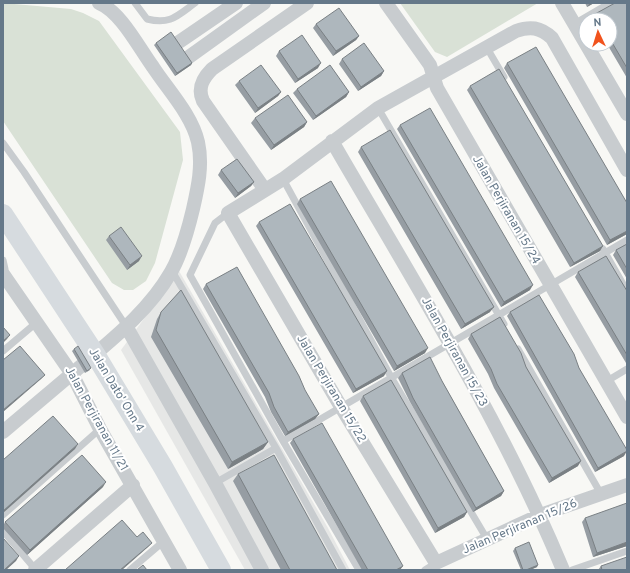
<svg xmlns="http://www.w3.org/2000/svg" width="630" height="573" viewBox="0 0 630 573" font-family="Overpass,sans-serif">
<rect width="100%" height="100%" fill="#f8f8f5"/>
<path fill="#e6e7e6" d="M179,271L328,528L350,570H245L121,350Z"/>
<path fill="#d9e1d6" d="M3,3L71,9L83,13L99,21L180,132L183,160L155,263L146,281L133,290H124L112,283L3,121Z
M400,3H538L447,57L435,52Z"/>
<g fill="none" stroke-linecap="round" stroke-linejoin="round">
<path stroke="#c8cccf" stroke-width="7" d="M135,3L147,19C170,25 177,16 195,3
M574,24L610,3
M487,48L504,77
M378,108L504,324
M3,143L24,172L126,326
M283,179L391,377L487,539
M228,213L215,223L190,275L283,441L359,570
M603,249L627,291
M3,260L5,269L3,273
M172,271L276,448L343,570
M518,349L601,494
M3,351L36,323
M607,381L627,369
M283,441L627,240
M215,483L276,448
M3,515L100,429
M3,531L36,570
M130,570L164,541
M425,570L436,563
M572,570L627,551"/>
<path stroke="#c8cccf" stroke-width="14" d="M386,3L430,65L437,88L627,417
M562,3L627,114
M176,44L236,3
M186,59L264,3
M332,141C413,281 501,420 563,570
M627,170L552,38C540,27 530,26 516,31L378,108L283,179L228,213L341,407L436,563L540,515L627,485
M265,190L203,101C197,88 203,78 212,69L307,3
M3,274L72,374L100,429L180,570
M126,326L215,483L262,570
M88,360C119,334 151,307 171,272C182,253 188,230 193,209C198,187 203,165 198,142C192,115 168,90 153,67C139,48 121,12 99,3
M3,432L81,366
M35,570L133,485"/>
<path stroke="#d6dbdf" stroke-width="20" d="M3,214L95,354L163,467L221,570"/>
</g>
<path fill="#969da3" d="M585,3H594L587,7Z
M627,3V78L607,44H610V20H593L592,19L595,14Z
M316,24L359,36L356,40L333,56L313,28Z
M156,43L192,63L191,65L175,76L154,45Z
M279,51L318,68L295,83L276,56Z
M342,59L384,71L381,76L358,91L339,64Z
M507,63L627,203V234L607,245L504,68Z
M239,81L281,92L278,96L255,113L235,85Z
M470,86L600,251L570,267L467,90Z
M297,89L349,92L346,97L313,120L293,93Z
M255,118L307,122L304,127L271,150L251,123Z
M400,125L530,290L501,307L397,129Z
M361,147L490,312L461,329L358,152Z
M221,170L254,182L251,186L235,198L218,175Z
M300,199L425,353L394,371L297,204Z
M259,222L384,376L353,393L256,226Z
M109,236L139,261L127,270L106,240Z
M627,244V279L613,255L616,250Z
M578,272L627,291V363H626L575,277Z
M206,284L319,414L315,419L285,436L271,412L265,397L203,289Z
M161,312L268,442L263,449L228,469L151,337L157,319Z
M510,312L579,368L624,456L595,472L507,316Z
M471,334L526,367L578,466L549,483L494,388L488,374L468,339Z
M74,349L90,370L85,373L72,351Z
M402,373L442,381L504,491L501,496L473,512L410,402L398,378Z
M363,396L467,512L464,517L435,533L360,401Z
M293,439L400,570H362L290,443Z
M238,474L337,570H281L233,481Z
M103,487L27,555L3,528V526L5,522Z
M585,518L627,546L593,557L582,522Z
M515,548L537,567L530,570H521L513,551Z
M601,566L627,570H598Z"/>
<path fill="#7a8084" d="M590,3H594L587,7Z
M359,36L356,40L333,56L336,51Z
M192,63L191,65L175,76L177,73Z
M321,63L318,68L295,83L298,79Z
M384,71L381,76L358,91L361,87Z
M281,92L278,96L255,113L258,108Z
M349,92L346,97L313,120L316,116Z
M307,122L304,127L271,150L274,145Z
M254,182L251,186L235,198L238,193Z
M627,231V234L607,245L610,240Z
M603,246L600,251L570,267L574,263Z
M142,256L139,261L127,270L130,265Z
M533,285L530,290L501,307L504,302Z
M494,307L490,312L461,329L465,324Z
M10,335L7,339L3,343V341Z
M428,348L425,353L394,371L397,366Z
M387,371L384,376L353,393L356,389Z
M45,375L41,379L3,412V410Z
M319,414L315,419L285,436L288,432Z
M268,442L263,449L228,469L232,462Z
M78,444L75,449L3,513V511Z
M627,451L624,456L595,472L598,468Z
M581,461L578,466L549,483L552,478Z
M106,482L103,487L27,555L30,550Z
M504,491L501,496L473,512L476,508Z
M467,512L464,517L435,533L438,528Z
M627,542V546L593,557L597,553Z
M152,543L148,547L122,570H120Z
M19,556L16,561L6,570H4Z
M538,565L537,567L530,570H526Z
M403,566L400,570H396Z"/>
<path fill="#aeb7bd" stroke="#7a8084" d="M615,3H627V68L610,39V20H599L595,14Z
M339,8L359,36L336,51L316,24Z
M171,32L192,63L177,73L156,43Z
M302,35L321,63L298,79L279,51Z
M364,43L384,71L361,87L342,59Z
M536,47L627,203V231L610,240L507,63Z
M261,65L281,92L258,108L239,81Z
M330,65L349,92L316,116L297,89Z
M499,69L603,246L574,263L470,86Z
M288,95L307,122L274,145L255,118Z
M430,108L533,285L504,302L400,125Z
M390,130L494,307L465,324L361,147Z
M237,159L254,182L238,193L221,170Z
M331,181L428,348L397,366L300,199Z
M290,204L387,371L356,389L259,222Z
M121,227L142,256L130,265L109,236Z
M627,244V269L616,250Z
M606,256L627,291V355L578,272Z
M237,267L299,376L305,390L319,414L288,432L274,407L269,393L206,284Z
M181,290L268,442L232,462L156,330L161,312Z
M539,295L574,354L579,368L627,450V451L598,468L510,312Z
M500,317L521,353L526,367L581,461L552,478L497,384L491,369L471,334Z
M3,327L10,335L3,341Z
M20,346L45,375L3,410V360Z
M78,346L91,368L87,371L74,349Z
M430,357L442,381L504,491L476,508L413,398L402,373Z
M391,380L467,512L438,528L363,396Z
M53,416L78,444L3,511V460Z
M322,423L403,566L396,570H368L293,439Z
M82,455L106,482L30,550L5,522Z
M274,455L337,570H290L238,474Z
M627,503V542L597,553L585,518Z
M122,520L137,537L143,532L152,543L120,570H65Z
M3,538L19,556L4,570H3Z
M529,542L538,565L526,570H523L515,548Z
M627,557V570H602L601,566Z
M143,565L147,570H137Z"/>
<g text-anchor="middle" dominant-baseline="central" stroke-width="4" stroke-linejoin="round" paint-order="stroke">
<g font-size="12" fill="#657889" stroke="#fff">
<text transform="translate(506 210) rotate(60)">Jalan Perjiranan 15/24</text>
<text transform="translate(454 352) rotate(61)">Jalan Perjiranan 15/23</text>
<text transform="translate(331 389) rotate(59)">Jalan Perjiranan 15/22</text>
<text transform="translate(116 390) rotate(59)">Jalan Dato' Onn 4</text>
<text transform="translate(96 419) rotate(61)">Jalan Perjiranan 11/21</text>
<text transform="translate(520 527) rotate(-23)">Jalan Perjiranan 15/26</text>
</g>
</g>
<rect width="630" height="573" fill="none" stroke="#657889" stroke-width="8"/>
<g transform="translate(598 32) rotate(356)"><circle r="19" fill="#ffffff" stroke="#c1c9d0"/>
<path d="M0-3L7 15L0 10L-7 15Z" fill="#f1531d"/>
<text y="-6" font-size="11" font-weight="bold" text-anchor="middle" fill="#657889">N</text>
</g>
</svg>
